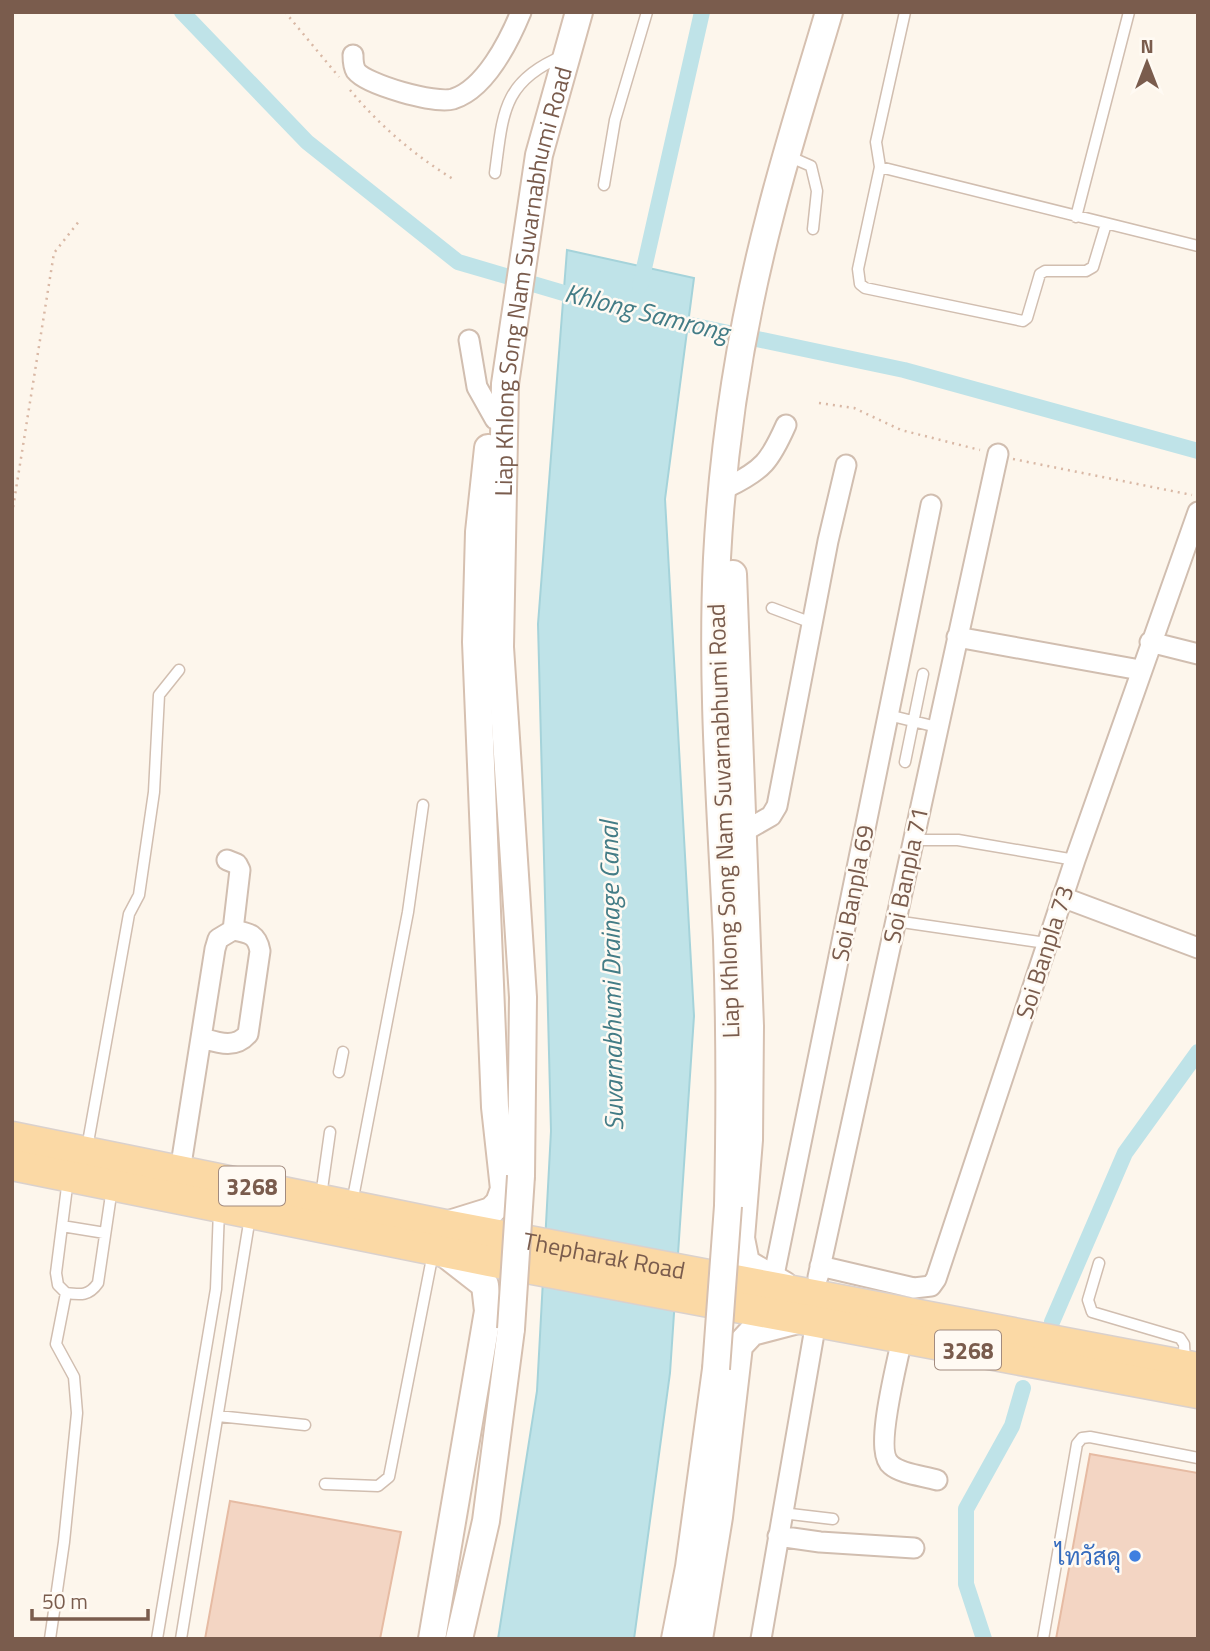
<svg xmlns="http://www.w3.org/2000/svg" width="1210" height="1651" viewBox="0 0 1210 1651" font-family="'Titillium Web',Sarabun,sans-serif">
<rect width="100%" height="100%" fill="#fdf6ec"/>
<path fill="#bfe3e8" stroke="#a5d3da" stroke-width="2" d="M567,250L694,278L665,499L694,1016L670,1373L634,1639H498L537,1391L551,1131L538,624Z"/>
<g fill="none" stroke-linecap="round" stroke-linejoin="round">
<path stroke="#bfe3e8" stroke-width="16" d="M182,12L307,142L458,262L584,299
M640,286L702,12
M667,320L904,370L1198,451
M1052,1322L1125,1153L1198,1052
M984,1639L966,1584V1509L1012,1426L1023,1388"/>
</g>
<path fill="#f3d5c3" stroke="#e6bba3" stroke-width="2" d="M1090,1454L1198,1473V1639H1056Z
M230,1501L401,1532L380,1639H205Z"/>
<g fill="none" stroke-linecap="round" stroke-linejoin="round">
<g stroke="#d1beb0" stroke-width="13">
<path id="lane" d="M905,12L876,142L880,167L858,269L860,284L865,288L1023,321L1027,318L1040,274L1045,271H1086L1093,267L1106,224
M788,156L811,166L817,191L813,229
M880,167L1198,246
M495,173C503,114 502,81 563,56
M604,185L615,120L647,12
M1076,217L1129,12
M772,608L812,623
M888,715L937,727
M905,762L923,674
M913,840H958L1075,860
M895,921L1046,943
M339,1072L343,1052
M87,1148L129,914L139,895L154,792L159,695L179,670
M321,1196L330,1132
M352,1203L408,912L423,805
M62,1226L105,1233
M1099,1263L1088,1300L1092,1312L1180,1338L1184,1344L1185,1364
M66,1293C81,1295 89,1296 98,1283L112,1188
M218,1416L305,1425
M325,1484L378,1486L389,1477L433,1253
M782,1513L833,1519
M50,1639L64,1542L77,1413L74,1377L56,1344L66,1293L58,1285L56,1273L68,1179
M157,1639L216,1289L219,1210
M181,1639L250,1217
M1043,1639L1077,1444L1082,1438L1090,1437L1198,1458"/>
</g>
<g stroke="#d1beb0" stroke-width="23">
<path id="street" d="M353,55C353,60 353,66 356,71C367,85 435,104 453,99C485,89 509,41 521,12
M469,340L477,387L495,419
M728,487C763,470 770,461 786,425
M957,637L1140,670
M1150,642L1198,654
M743,832L771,816L777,806L828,541L846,465
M227,860L237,864L240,870L233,930
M1062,897L1198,948
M180,1171L215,949L218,939L233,930C249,933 257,934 260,951L248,1034C235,1049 219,1043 202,1038
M820,1266L914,1288L931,1286L936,1279L1075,860L1198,512
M818,1277L998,454
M773,1280L931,505
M902,1338C898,1361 873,1451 891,1465C901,1474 924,1476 937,1480
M778,1536L820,1542L914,1548
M761,1639L816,1322"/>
</g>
<g stroke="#d6c0b0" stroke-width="30">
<g id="secondary">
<path d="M733,574L750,1026L749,1140L741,1238L746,1263L784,1285"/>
<path id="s1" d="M521,1176L523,997L500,647L505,384L539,155L579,12"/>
<path d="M728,1206C730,1117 730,1029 727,940C721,812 711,685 717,558C723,443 741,327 770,216C787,148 809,80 829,12"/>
<path d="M446,1225L491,1211L499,1203L504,1189L495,1107L476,642L479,532L488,448"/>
<path d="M432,1639L488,1311L485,1285L444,1253"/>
<path d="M459,1639L486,1521L511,1329"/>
<path d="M675,1639L689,1567L716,1369"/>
<path d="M699,1639L719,1517L739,1346L752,1332L802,1319"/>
</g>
</g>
<g stroke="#dad1cd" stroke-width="33">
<g id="primary">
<path id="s2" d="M12,1137L445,1225L1198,1368"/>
<path d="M12,1165L489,1261L1198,1393"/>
</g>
</g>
<path stroke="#d9b8a5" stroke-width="2.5" stroke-dasharray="2 5" stroke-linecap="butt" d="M285,12L339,77
M350,90C379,125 414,155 453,179
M819,403L854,408L901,430L980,450
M1013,459L1192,495
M12,514L54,253L80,220"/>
<use href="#lane" stroke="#fff" stroke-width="10"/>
<use href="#street" stroke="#fff" stroke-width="19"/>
<use href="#secondary" stroke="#fff" stroke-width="26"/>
<use href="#primary" stroke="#fbd9a5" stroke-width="30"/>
<g stroke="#d6c0b0" stroke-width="30" stroke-linecap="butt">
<path id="secondary-bridge" d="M511,1329L521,1176
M716,1369L728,1206"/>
</g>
<use href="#secondary-bridge" stroke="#fff" stroke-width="26"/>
</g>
<circle fill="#3f7fe0" stroke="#fffaf3" stroke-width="2.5" cx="1135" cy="1556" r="7"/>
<g text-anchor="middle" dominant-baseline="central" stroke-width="5" stroke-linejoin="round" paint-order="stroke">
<g fill="#fffaf3" stroke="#a28b7f" stroke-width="2">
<rect x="219" y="1166.5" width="66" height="39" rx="5"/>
<rect x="935" y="1330.5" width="66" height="39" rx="5"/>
</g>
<g font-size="23" font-weight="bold" fill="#7a5c4d">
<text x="252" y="1186">3268</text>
<text x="968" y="1350">3268</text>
</g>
<g font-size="24" fill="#7a5c4d" stroke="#fffaf3">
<text stroke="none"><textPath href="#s1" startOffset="898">Liap Khlong Song Nam Suvarnabhumi Road</textPath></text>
<text transform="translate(723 821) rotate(-92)">Liap Khlong Song Nam Suvarnabhumi Road</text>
<text transform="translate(905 875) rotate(-78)">Soi Banpla 71</text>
<text transform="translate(852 893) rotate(-79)">Soi Banpla 69</text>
<text transform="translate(1044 952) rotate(-72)">Soi Banpla 73</text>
<text stroke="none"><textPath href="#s2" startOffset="604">Thepharak Road</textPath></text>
</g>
<g font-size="24" fill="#366cbe" stroke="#fffaf3" text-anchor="end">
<text x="1121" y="1556">ไทวัสดุ</text>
</g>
<g font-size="26" font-style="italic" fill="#437c86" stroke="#fffaf3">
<text transform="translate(647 312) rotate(14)">Khlong Samrong</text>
<text transform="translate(611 976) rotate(-91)">Suvarnabhumi Drainage Canal</text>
</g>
</g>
<rect width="1210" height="1651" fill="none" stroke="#7a5c4d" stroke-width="28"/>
<g transform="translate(1147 63)" stroke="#fffaf3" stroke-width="5" paint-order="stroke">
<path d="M0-5L12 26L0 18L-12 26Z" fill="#7a5c4d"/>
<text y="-10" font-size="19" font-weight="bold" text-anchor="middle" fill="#7a5c4d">N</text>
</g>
<path d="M32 1609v10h116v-10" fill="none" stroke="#7a5c4d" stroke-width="3.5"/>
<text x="42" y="1609" font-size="21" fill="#7a5c4d" stroke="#fffaf3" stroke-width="5" paint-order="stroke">50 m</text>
</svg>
